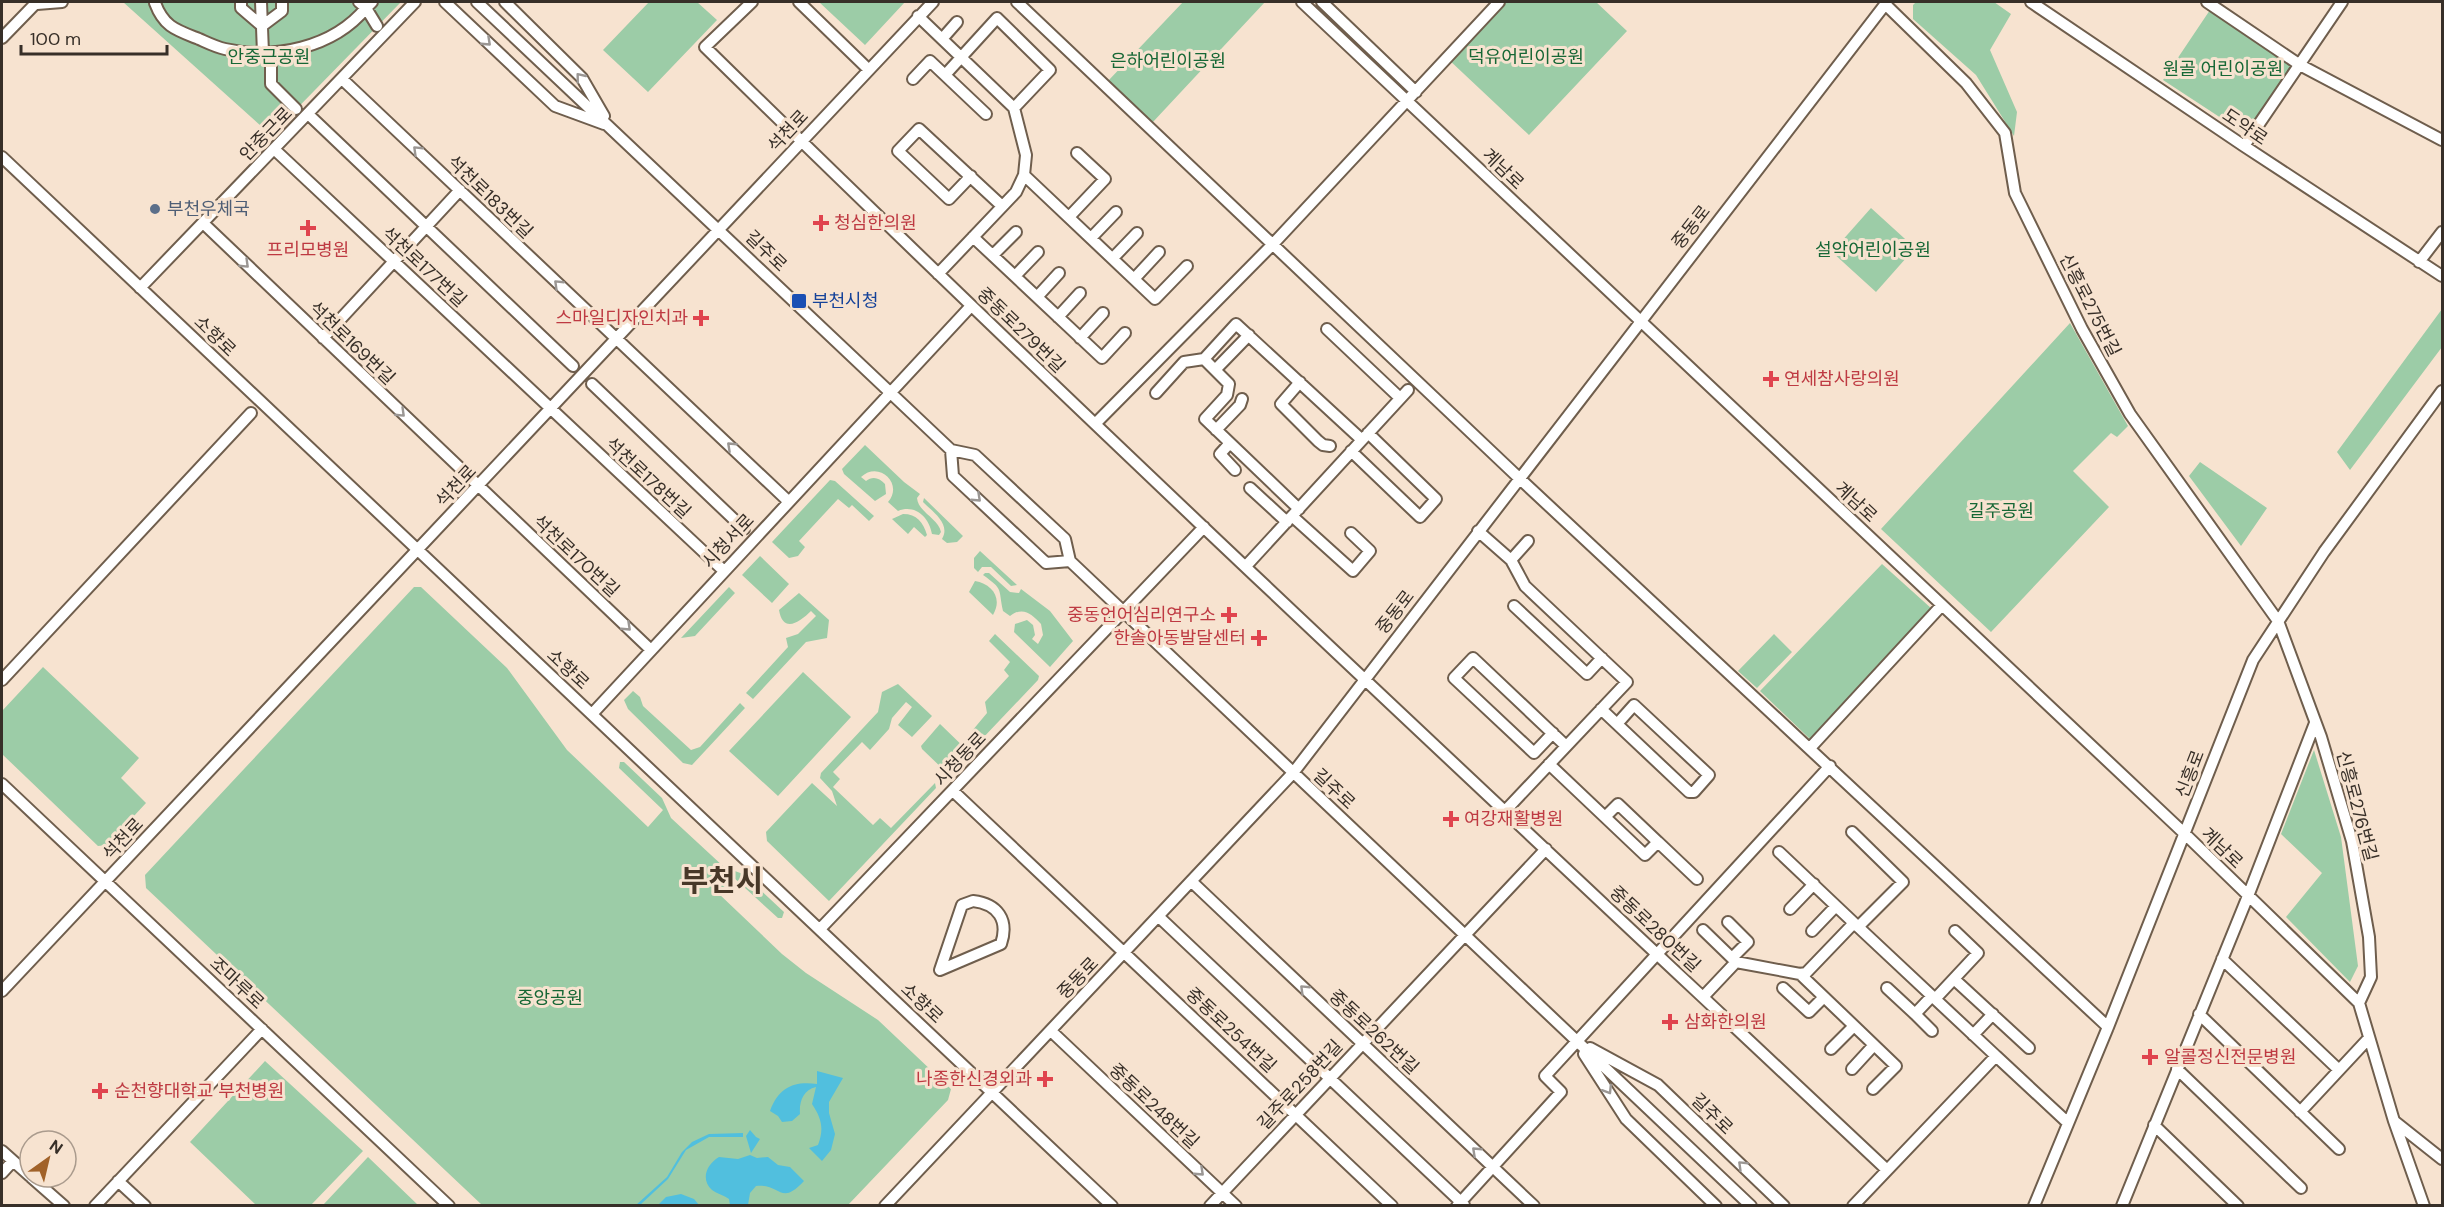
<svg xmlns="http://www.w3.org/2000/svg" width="2444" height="1207" viewBox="0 0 2444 1207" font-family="'DM Sans','Noto Sans KR',sans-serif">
<rect width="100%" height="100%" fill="#f7e3d0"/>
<path fill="#9ccca7" d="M123,2H401L271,135Z
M649,2H697L717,20L648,92L603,50Z
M819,2H905L865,45Z
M1183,2H1265L1152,123L1108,81Z
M1499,2H1596L1627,31L1529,135L1447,58Z
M1916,2H1994L2011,14L1990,50L2017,112L2014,136L1976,75L1913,19V5Z
M2210,10L2293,67L2247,135L2163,80Z
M1871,208L1915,248L1876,292L1832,252Z
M2442,309V347L2350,470L2337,452Z
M2070,323L2128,426L2117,437L2111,433L2073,471L2109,507L1991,632L1881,529Z
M865,445L904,482L920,494L917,498C918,512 938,518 941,532L939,535L932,534C929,517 915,504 898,511L888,502C904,484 879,460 861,477L866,481C872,476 879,477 885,484L886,494L875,501L844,474L842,469Z
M2200,462L2267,508L2241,546L2189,476Z
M830,480L835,481L874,516L869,521L852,505L849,508L838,499L799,541L805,547L798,556L789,558L772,542Z
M924,498L963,536L957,542L947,543L942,539C951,524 933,512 923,502Z
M903,514C917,514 923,522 927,535L925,537L914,527L908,534L892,519Z
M980,551L1017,585L1011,586L991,567H982L978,572L974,568V558Z
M760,556L789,584L772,603L742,575Z
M1882,564L1932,609L1811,740L1760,691Z
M985,573H989L1010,592L1019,593L1021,589L1050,611L1073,641L1050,667L1014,632L1015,624L1027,620L1033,625L1035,635L1032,639L1038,644L1043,635L1041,624C1032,614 1023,606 1010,616L1003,611C998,588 1004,590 983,575Z
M975,581C992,584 1003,598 993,615L969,592Z
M414,587H421L507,668L567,750L648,827L663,810L619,768L620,762H624L662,798L671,818L724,867L743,874L784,912L782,918H778L733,877L718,893L782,954L806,973L878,1020L951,1089L948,1100L848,1205H482L146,888L145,875Z
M729,587L735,593L695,636L681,638Z
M799,593L829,620L827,638L806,642L753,699L746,693L788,647L786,638L798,634L816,616L811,611C800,622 783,634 779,610Z
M995,634L1039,676L1038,680L981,740L972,731L987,713L985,702L1009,676L1004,670L1010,662L989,641Z
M1774,634L1792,652L1757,688L1738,671Z
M43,667L139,758L121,778L146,803L107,845L98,846L2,754V711Z
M803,672L851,717L778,796L729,751Z
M898,684L932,716L912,737L898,725L912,707L906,702L892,718L889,729L870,750L862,742L833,772L840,779L833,787L873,825L880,818L891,828L935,783L936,788L829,901L767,841L766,832L812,783L837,806L832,791L820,778L821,773L878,712L882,692Z
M633,691L640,697L643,706L691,750L700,747L740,703L745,708L692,765L683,763L628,709L624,700Z
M940,724L970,753L952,772H946L922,749L921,746Z
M2314,750L2341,837L2358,966L2350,982L2286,917L2322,873L2281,834Z
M265,1061L363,1151L311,1205H256L190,1142Z
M368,1157L418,1205H323Z"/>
<path fill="#51bfde" d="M817,1071L843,1078L829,1102V1113L835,1134L831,1150L822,1161L809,1148L818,1145C824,1129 822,1119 812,1104L816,1087C803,1090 799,1102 800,1114L792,1121L782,1122L778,1116L770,1111C779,1087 794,1081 817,1084Z
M750,1130L756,1137L760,1139L751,1153L746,1136Z
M743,1133V1137H709L686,1150L668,1179L640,1205H636L667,1177L682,1152L692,1142L709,1134Z
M750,1155L757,1158L768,1157L778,1165L790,1167L804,1181C780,1207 781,1183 756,1186L750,1193L748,1205H730L729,1199C724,1195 717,1194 712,1190C700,1179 707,1164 719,1157L738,1159Z
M681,1194L694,1199L699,1205H658L666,1197Z"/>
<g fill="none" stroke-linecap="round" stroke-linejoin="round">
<g stroke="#6f5e4d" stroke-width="14">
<path id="minor" d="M241,2V8L262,26L282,11V2
M261,2L263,53
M359,2L366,8L372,2
M445,2L555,106L604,124
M477,2L951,450L975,455L1065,539L1070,561L1751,1206
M505,2L582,78L604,116
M752,2L705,47C1093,428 1491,798 1887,1170
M799,2L868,69
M1017,2L1519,478L2108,1027
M1302,2L2185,834L2359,1003L2394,1121L2424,1206
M1322,2L1416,92
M2031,2L2244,146L2442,276
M2207,2L2300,65L2442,140
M155,3C164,27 176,30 199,39C208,43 216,47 225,49C274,60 333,48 366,8L377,26
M37,4L62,2
M1885,4L1966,83L2005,133L2015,193L2082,329L2130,414L2278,621L2321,737L2352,841L2369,937L2371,977L2359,1003
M918,16L1014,108L1026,155L1024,175L1016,192L938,274
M2,38L37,2
M942,39L957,22
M271,53V84L296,109
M945,75L997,18L1050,70L1014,108
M342,79L788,501
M913,79L930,61L986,114
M308,114L573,366
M2244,146L2342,2
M274,149L724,571
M2,157L1112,1206
M1024,175L1155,299L1187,266
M971,176L949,199L898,151L919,129L1002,206
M1069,217L1105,179L1077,153
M203,223L651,650
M973,237L1102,358L1125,333
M1091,238L1116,212
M993,255L1016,232
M1113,258L1137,233
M2419,262L2442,232
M1015,276L1038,252
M1134,279L1159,252
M140,288L415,2
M1037,297L1059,273
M1058,317L1080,293
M1327,329L1400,398
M323,338L460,190
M1080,338L1103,313
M1204,359L1229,384L1227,395L1205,419L1299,509
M1215,370L1249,335
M1300,382L1281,404L1318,441L1323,445L1330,446
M592,384L744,529
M1156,393L1184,362L1204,359L1236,324L1362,440
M1096,423L1274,243L1499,2
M1216,430L1240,405L1242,399
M1230,443L1220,454L1235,470
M951,450L953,476L1046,563L1070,561
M1351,451L1420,517L1436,499L1368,433
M1250,488L1287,522
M1292,516L1353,571L1370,551L1351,533
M1478,531L1511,560L1525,586L1627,682L1505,811
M1511,560L1528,541
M1246,566L1408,390
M1514,606L1587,674L1602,658
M2,680L251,413
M1601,709L1689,792H1694L1709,775L1634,705L1617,724
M592,714L971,306
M1553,733L1534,753L1454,678L1473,658L1566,746
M1810,748L1942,605
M1549,764L1645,855L1658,842L1618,804L1605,817
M2,784L449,1206
M953,791L1392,1206
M1852,832L1903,882L1858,927
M1658,842L1697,879
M1779,852L1854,923
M1192,882L1534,1206
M973,901C998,904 1009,920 1001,944L940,970L962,905Z
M1790,909L1814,884
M1159,917L1464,1205
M1728,922L1748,942L1732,958
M820,929L1204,527
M1703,930L1736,962
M1812,931L1836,906
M2222,959L2339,1070
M1800,974L1896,1066L1873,1089
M1954,979L2029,1048
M1783,988L1809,1012L1824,997
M1887,988L1915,1014
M2,991L933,2
M1703,997L1736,962L1800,974L1806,973L1854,923L1996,1056
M1935,999L1978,953L1955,931
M2199,1014L2339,1149
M1051,1031L1236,1206
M1932,1031L1915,1014L1932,996
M1973,1035L1993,1014
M1590,1048L1658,1085L1784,1206
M1831,1049L1854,1026
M1584,1054L1626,1119L1716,1206
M1852,1069L1874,1045
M2177,1069L2301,1188
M2300,1112L2369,1038
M2394,1121L2442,1159
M2154,1125L2238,1206
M2,1151L30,1176
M2,1173L13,1161
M31,1177L64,1206
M118,1181L145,1206
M95,1206L262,1029
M885,1206L1293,773L1887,2
M1210,1206L1546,849
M1457,1206L1561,1092L1545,1076L1830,766
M1853,1206L1996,1056L2067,1122
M2034,1206L2108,1027L2253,660L2324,552L2442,391
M2122,1206L2248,896L2315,723"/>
</g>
<use href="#minor" stroke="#fff" stroke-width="10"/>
</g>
<defs><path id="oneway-chevron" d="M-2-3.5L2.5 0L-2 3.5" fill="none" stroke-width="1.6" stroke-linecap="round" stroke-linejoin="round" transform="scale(1.5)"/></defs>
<g stroke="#9b9794">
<use href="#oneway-chevron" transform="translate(487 42) rotate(43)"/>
<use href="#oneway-chevron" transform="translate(580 77) rotate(-129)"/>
<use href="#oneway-chevron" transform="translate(417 150) rotate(-136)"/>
<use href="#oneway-chevron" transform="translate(245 264) rotate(44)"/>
<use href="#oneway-chevron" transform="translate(558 284) rotate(-136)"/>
<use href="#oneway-chevron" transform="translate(401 413) rotate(44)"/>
<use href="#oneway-chevron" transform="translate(731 446) rotate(-137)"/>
<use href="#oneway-chevron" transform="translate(977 498) rotate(43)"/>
<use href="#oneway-chevron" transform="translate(627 627) rotate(43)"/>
<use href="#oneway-chevron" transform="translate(1304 989) rotate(-136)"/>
<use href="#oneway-chevron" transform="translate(1608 1090) rotate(58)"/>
<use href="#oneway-chevron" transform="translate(1476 1151) rotate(-137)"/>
<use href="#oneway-chevron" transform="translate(1742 1165) rotate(-136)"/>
<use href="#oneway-chevron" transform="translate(1200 1172) rotate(43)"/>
</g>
<circle fill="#5c6f8a" stroke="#f7e3d0" stroke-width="2" cx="155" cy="209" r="6"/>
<g fill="#e0444e" stroke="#f7e3d0" stroke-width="2">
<path d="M818 214h6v6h6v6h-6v6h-6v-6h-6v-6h6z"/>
<path d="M305 219h6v6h6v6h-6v6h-6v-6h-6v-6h6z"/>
<path d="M698 309h6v6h6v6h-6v6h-6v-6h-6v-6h6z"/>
<path d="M1768 370h6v6h6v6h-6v6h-6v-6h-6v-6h6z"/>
<path d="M1226 606h6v6h6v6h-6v6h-6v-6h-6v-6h6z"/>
<path d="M1256 629h6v6h6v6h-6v6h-6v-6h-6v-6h6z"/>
<path d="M1448 810h6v6h6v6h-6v6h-6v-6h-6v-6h6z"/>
<path d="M1667 1013h6v6h6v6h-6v6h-6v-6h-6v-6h6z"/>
<path d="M2147 1048h6v6h6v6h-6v6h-6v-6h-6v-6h6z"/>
<path d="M1042 1070h6v6h6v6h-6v6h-6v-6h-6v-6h6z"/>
<path d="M97 1082h6v6h6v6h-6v6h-6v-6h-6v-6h6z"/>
</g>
<rect fill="#1a4fb4" stroke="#f7e3d0" stroke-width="2" x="791" y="293" width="16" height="16" rx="3"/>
<g text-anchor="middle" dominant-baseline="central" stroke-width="6" stroke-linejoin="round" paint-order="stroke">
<g font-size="18" fill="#166735" stroke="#f7e3d0">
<text x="269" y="57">안중근공원</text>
<text x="1526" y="57">덕유어린이공원</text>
<text x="1168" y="61">은하어린이공원</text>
<text x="2223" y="69">원골 어린이공원</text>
<text x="1873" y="250">설악어린이공원</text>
<text x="2001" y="511">길주공원</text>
<text x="550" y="998">중앙공원</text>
</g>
<g font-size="18" fill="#372f28" stroke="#f7e3d0">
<text transform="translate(2245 127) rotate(34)">도약로</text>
<text transform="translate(788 131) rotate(-47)">석천로</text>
<text transform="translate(266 134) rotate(-46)">안중근로</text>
<text transform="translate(1503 169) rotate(44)">계남로</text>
<text transform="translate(490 197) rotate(44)">석천로183번길</text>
<text transform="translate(1691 227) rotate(-52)">중동로</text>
<text transform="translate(766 251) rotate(44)">길주로</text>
<text transform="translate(424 267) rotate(43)">석천로177번길</text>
<text transform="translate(2090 305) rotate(63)">신흥로275번길</text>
<text transform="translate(1021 330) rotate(44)">중동로279번길</text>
<text transform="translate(215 336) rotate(44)">소향로</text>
<text transform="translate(352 343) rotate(44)">석천로169번길</text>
<text transform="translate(648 478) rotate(43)">석천로178번길</text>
<text transform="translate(456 486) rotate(-47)">석천로</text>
<text transform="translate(1856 502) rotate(43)">계남로</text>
<text transform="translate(728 541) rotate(-47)">시청서로</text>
<text transform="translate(576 556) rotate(43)">석천로170번길</text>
<text transform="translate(1395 612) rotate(-52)">중동로</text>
<text transform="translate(568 669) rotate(43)">소향로</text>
<text transform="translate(960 759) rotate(-47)">시청동로</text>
<text transform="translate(2190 774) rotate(-69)">신흥로</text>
<text transform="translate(1334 789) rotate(43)">길주로</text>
<text transform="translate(2357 806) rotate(75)">신흥로276번길</text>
<text transform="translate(123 839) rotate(-47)">석천로</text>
<text transform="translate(2222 848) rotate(44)">계남로</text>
<text transform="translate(1655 929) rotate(43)">중동로280번길</text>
<text transform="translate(1078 978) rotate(-46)">중동로</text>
<text transform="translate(237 983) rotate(43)">조마루로</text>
<text transform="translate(922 1003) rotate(43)">소향로</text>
<text transform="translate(1231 1030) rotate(43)">중동로254번길</text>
<text transform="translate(1374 1032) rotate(43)">중동로262번길</text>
<text transform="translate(1300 1085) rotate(-47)">길주로258번길</text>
<text transform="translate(1154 1106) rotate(43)">중동로248번길</text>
<text transform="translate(1712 1114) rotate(44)">길주로</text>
</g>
<g font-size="18" fill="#4e5e75" stroke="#f7e3d0" text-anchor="start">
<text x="167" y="209">부천우체국</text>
</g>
<g font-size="18" fill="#be3a42" stroke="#f7e3d0" text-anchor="start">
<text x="834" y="223">청심한의원</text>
<text x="308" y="250" text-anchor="middle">프리모병원</text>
<text x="688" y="318" text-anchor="end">스마일디자인치과</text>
<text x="1784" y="379">연세참사랑의원</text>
<text x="1216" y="615" text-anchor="end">중동언어심리연구소</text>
<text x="1246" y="638" text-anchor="end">한솔아동발달센터</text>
<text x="1464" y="819">여강재활병원</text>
<text x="1684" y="1022">삼화한의원</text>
<text x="2164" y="1057">알콜정신전문병원</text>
<text x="1032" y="1079" text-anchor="end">나종한신경외과</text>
<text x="114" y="1091">순천향대학교 부천병원</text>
</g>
<g font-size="18" fill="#164399" stroke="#f7e3d0" text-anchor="start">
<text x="812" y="301">부천시청</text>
</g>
<g font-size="30" font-weight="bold" fill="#483828" stroke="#f7e3d0">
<text x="722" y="880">부천시</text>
</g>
</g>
<rect width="2444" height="1207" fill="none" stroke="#372f28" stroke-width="6"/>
<g transform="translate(48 1159) rotate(34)"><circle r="28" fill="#f7e3d0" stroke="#aa9b8d" stroke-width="1.5"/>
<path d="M0-4.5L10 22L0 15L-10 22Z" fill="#a16229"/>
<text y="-9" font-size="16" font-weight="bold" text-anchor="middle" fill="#372f28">N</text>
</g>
<path d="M21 45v9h146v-9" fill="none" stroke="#372f28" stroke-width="3"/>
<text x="30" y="45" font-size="18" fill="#372f28" stroke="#f7e3d0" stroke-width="4.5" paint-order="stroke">100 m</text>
</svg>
